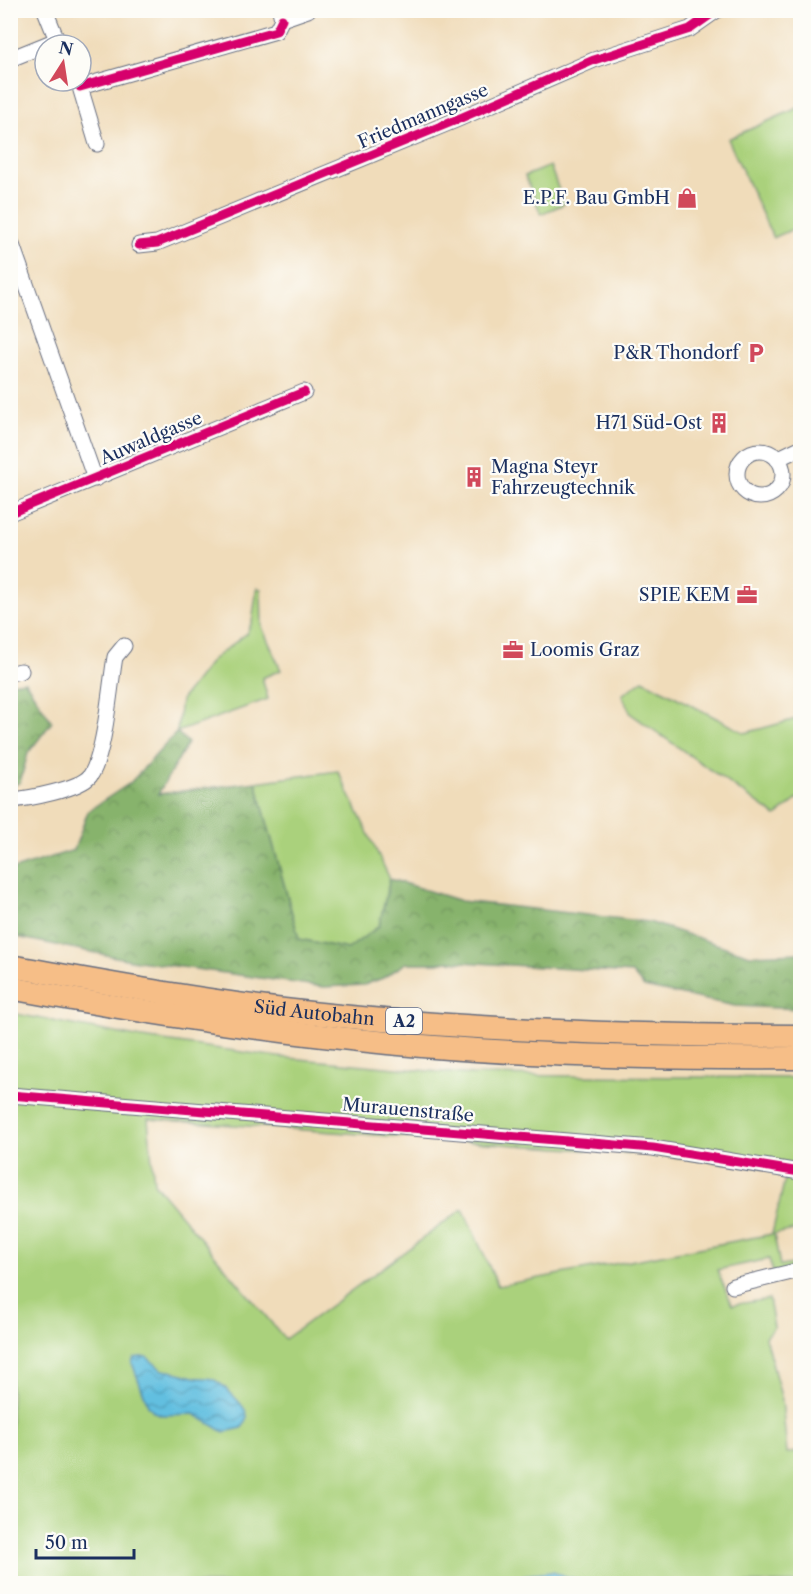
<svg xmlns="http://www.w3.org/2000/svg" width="811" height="1594" viewBox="0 0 811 1594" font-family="'Libre Caslon Text',serif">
<defs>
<pattern id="forest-crowns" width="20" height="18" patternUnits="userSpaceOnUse" patternTransform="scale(1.5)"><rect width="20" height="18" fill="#87b36c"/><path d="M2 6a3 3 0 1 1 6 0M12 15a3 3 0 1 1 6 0" fill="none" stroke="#6e925c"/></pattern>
<pattern id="water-waves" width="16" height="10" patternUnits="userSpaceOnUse" patternTransform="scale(1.5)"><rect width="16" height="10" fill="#62bfe0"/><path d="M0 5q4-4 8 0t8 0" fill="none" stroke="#509cb9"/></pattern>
</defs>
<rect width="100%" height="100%" fill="#fdfcf7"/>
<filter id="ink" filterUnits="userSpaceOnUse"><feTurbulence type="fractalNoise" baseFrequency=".0167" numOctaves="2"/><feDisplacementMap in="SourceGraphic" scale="12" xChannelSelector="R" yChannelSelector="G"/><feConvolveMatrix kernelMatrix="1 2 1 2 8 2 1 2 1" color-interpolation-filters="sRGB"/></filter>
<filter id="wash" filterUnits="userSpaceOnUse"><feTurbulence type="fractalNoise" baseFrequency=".008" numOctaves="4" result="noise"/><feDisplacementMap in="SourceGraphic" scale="24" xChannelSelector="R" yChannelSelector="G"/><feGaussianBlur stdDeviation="1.35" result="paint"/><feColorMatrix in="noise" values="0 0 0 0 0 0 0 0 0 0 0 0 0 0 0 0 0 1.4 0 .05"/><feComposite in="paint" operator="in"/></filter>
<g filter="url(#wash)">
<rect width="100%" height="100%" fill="#f0dcba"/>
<path fill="#aad17c" stroke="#62806d" stroke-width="1.5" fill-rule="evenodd" d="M800,107V226L773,238L728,139Z
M550,166L564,204L541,214L525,176Z
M257,588L261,589L262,627L281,670L262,678L268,699L177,732L181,700L212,660L246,634L252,622Z
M643,680L745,733L800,718V797L776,816L631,714L622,695Z
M338,771L390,879L379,926L348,949L299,939L256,782Z
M11,1013L142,1038L278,1057L472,1075L800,1078V1229L774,1234L780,1266L800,1263V1270L774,1276L769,1259L717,1270L732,1305L769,1299L774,1327L765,1337L782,1400L787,1453L800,1452V1583L23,1584L11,1570ZM148,1119L659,1155L787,1170L772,1234L498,1286L463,1209L285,1339L154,1183Z"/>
<path fill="url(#forest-crowns)" stroke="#517165" stroke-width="1.5" d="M25,681L52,722L28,753L20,782L11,787V683Z
M177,732L188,743L158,794L256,782L299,939L348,949L379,926L390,879L461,901L649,922L750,955L800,953V1009L735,1006L644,987L632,973L447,961L438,963H406L383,978L364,985L324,987L131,960L11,936V870L74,850L88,811L130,783Z"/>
<path fill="url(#water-waves)" stroke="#3e779f" stroke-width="1.5" d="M140,1357H147L162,1370C176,1371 180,1374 194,1377C200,1379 206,1377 212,1379C221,1382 247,1407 247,1416C248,1421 244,1424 242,1428L224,1432L194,1414L162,1415L154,1412L148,1405L132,1363L134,1358Z
M552,1572L588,1583H502L526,1575Z"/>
</g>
<g filter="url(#ink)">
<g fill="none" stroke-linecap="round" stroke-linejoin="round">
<g stroke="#666c7e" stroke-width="17">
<path id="minor" d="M45,10L57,40
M280,10L282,19L308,10
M10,59L57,40L59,45
M77,81L80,87L276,31L282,19
M80,87L97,144
M10,239L95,479
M139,245L157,243L456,120L594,60L690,29L717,10
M737 474a23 23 0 1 1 46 0a23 23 0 1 1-46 0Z
M777,459L800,448
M10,513L304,392
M10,673L21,671
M10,800C28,799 80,789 90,776C105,755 110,685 115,657L124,646
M10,1095L653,1148L800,1172
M733,1286L800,1270"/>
</g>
<g stroke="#666c7e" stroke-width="25">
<g id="highway">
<path id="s1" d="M10,966C101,982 192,999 284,1010C455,1030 628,1036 800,1036"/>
<path d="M10,988C135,1011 261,1031 388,1043C525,1056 663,1059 800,1058"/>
</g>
</g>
<use href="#minor" stroke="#fff" stroke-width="15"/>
<use href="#highway" stroke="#f6be87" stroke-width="22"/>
<g stroke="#fdfcf7" stroke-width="13">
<path id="cycleway" d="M77,81L80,87L276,31L282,19
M139,245L157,243L456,120L594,60L690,29L717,10
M10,513L304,392
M10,1095L653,1148L800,1172"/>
</g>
<use href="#cycleway" stroke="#d6006c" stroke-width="9"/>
</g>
</g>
<defs>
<g id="shop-bare" transform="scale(1.62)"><path d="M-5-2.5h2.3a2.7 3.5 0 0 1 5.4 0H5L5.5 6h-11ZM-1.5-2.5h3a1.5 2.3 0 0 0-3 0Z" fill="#d1495b" stroke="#fdfcf7" stroke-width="2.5" paint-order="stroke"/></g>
<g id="parking-bare" transform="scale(1.62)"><path d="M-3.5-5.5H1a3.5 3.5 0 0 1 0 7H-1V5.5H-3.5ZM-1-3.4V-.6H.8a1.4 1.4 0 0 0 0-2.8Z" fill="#d1495b" stroke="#fdfcf7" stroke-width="2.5" paint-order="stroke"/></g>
<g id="building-bare" transform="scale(1.62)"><path d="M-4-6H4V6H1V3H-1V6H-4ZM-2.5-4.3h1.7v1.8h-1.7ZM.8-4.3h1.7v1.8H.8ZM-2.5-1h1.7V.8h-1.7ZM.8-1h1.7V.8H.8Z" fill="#d1495b" stroke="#fdfcf7" stroke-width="2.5" paint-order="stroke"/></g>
<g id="office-bare" transform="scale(1.62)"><path d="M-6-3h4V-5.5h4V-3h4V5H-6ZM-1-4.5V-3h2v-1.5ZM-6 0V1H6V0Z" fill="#d1495b" stroke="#fdfcf7" stroke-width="2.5" paint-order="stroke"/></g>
</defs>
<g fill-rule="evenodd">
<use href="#shop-bare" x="687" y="198"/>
<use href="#parking-bare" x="756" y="353"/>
<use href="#building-bare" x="719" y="423"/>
<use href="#building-bare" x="474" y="477"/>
<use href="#office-bare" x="747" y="595"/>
<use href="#office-bare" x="513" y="650"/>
</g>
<g text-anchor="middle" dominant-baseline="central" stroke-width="4.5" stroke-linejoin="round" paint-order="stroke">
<rect fill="#fdfcf7" stroke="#5f6c8c" stroke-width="1.5" x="386" y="1008" width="36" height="26" rx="4.5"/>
<g font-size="16" font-weight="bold" fill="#1b2f5e">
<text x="404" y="1021">A2</text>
</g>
<g font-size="18" fill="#1b2f5e" stroke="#fdfcf7">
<text transform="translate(423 116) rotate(-23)">Friedmanngasse</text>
<text transform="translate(151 438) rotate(-23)">Auwaldgasse</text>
<text stroke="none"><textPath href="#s1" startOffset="308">Süd Autobahn</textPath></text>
<text transform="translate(408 1110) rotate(5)">Murauenstraße</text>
</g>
<g font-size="18" fill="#1b2f5e" stroke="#fdfcf7" text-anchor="end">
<text x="670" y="198">E.P.F. Bau GmbH</text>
<text x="739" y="353">P&amp;R Thondorf</text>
<text x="702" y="423">H71 Süd-Ost</text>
<text x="491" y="467" text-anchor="start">Magna Steyr<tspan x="491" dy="21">Fahrzeugtechnik</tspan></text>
<text x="730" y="595">SPIE KEM</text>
<text x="530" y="650" text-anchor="start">Loomis Graz</text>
</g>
</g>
<rect width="811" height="1594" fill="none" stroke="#fdfcf7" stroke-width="36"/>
<g transform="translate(63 63) rotate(12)"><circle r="28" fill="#fdfcf7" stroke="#a3aaba" stroke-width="1.5"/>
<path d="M0-4.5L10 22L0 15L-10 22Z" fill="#d1495b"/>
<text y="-9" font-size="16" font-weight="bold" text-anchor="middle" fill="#1b2f5e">N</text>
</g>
<path d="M36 1549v9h98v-9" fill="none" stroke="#1b2f5e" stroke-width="3"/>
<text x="45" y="1549" font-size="18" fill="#1b2f5e" stroke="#fdfcf7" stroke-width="4.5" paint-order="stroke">50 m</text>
</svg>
